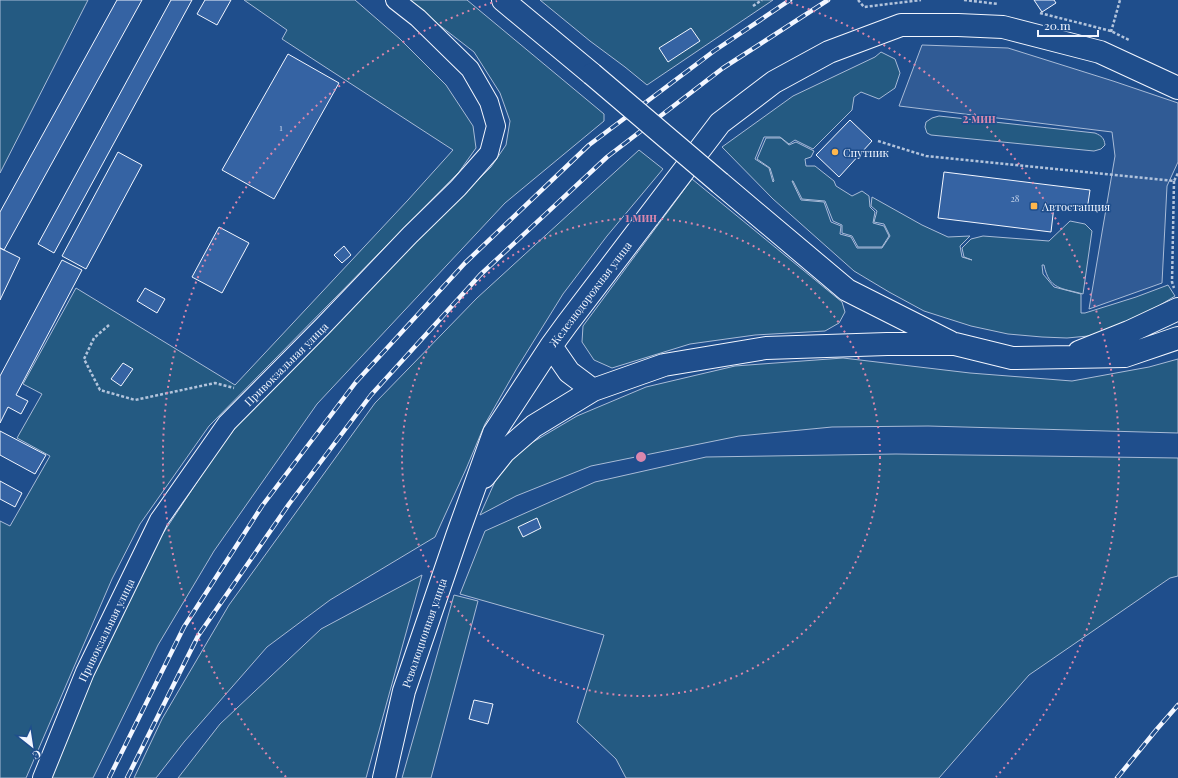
<svg xmlns="http://www.w3.org/2000/svg" width="1178" height="778" viewBox="0 0 1178 778" font-family="'Playfair Display',serif">
<rect width="100%" height="100%" fill="#1f4e8c"/>
<path fill="#245a82" stroke="#a8bbd7" d="M0,0H88L0,173Z
M244,0H355L400,39L446,85L473,126L476,148L459,172L209,426L140,524L112,579L26,778H0V521L10,526L50,456L17,438L42,394L23,384L76,288L235,385L408,200L453,150L282,39L287,30Z
M407,0H467L604,114V121L505,203L317,404L214,551L158,645L93,778H49L107,644L146,559L217,452L242,419L410,247L491,167L506,145L510,121L500,93L474,52Z
M540,0H773L647,85L625,67L590,41Z
M881,52L895,59L900,73L895,88L879,99L861,92L854,97L852,110L813,149L795,140L789,144L780,137H764L755,159L769,168L773,182L774,181L770,168L757,159L766,138H781L789,145L796,142L814,151L811,157L805,159L806,166H815L834,181L836,186L852,196L862,191L869,196L870,207L875,212L873,223L884,226L889,236L882,247H858L852,236L842,233V225L833,221L825,201L802,199L793,181H792L801,200L824,202L831,222L841,226L840,234L851,237L857,248H882L890,236L884,224L874,222L877,211L871,206L872,197L922,225L948,237L970,236L960,246L962,257L972,260L964,257L962,248L971,239L983,236L1049,241L1070,221L1085,224L1092,231L1083,294C1062,288 1049,290 1044,265H1042L1043,274L1054,287L1081,294V313H1085L1136,297L1168,285L1175,296L1152,310L1111,329L1088,336L1067,338L1042,337L1008,334L971,326L924,311L889,292L854,271L773,199L722,147L793,96L875,57Z
M939,116L1095,133C1102,136 1104,138 1105,145L1101,149L1094,151L931,135L927,133L925,127L926,122L932,118Z
M639,150L663,169L607,236L563,294L517,368L485,424L466,469L435,537L330,600L267,647L184,742L156,778H134L162,719L229,605L375,403L477,298Z
M692,179L842,302L845,312L839,323L825,331L755,335L690,344L612,368L594,360L582,342L583,326Z
M843,358L970,373L1072,381L1149,367L1178,359V433L928,426L832,427L739,436L591,466L516,496L480,515L497,477L516,452L577,416L646,387L735,366Z
M896,454L1178,458V576L1170,578L1029,675L939,778H626L616,759L577,722L604,635L460,594L485,531L595,482L706,457Z
M422,575L366,778H178L220,724L321,629Z
M454,595L478,601L431,778H402Z"/>
<path fill="#305b95" stroke="#a8bbd7" d="M922,45L1008,48L1113,81L1178,103V162L1167,186L1162,283L1089,309L1115,156L1112,132L899,106Z"/>
<path fill="#3563a3" stroke="#f2f6ff" d="M117,0H142L4,250L0,248V212Z
M171,0H192L54,253L38,244Z
M205,0H231L217,25L197,14Z
M1034,0H1054L1056,3L1042,12Z
M691,28L700,41L668,62L659,48Z
M288,54L339,83L274,199L222,170Z
M850,120L872,141L839,177L816,155Z
M118,152L142,165L86,269L62,256Z
M944,172L1090,190L1087,210L1054,206L1051,232L938,218Z
M219,227L249,243L222,293L192,277Z
M344,246L351,255L342,263L334,255Z
M0,248L20,258L0,300Z
M62,260L82,270L16,395L28,401L21,414L8,407L0,423V376Z
M145,288L165,299L157,313L137,301Z
M123,363L133,369L121,386L111,379Z
M0,431L46,455L35,474L0,455Z
M0,481L22,493L15,507L0,499Z
M537,518L541,528L523,537L518,527Z
M474,700L493,704L488,724L469,719Z"/>
<g fill="none" stroke-linecap="round" stroke-linejoin="round">
<g stroke="#f2f6ff" stroke-width="20">
<path id="street" d="M42,778L85,672L159,520L227,423L323,326L410,235L458,188L489,153L496,126L489,102L470,69L418,18L395,0"/>
</g>
<g stroke="#f2f6ff" stroke-width="24">
<path id="secondary" d="M503,0L592,74
M720,183L847,290L950,342
M551,346L569,372L593,390
M1079,352L1129,332L1178,309
M484,477L504,452L534,426L593,390L664,365L766,348L887,344H955L1012,358L1125,356L1178,338
M384,778L404,691L457,536L494,433L551,346L567,324L720,123L774,82L829,52L901,25H958L1003,27L1100,52L1178,88"/>
</g>
<path stroke="#b3c4dc" stroke-width="2.5" stroke-dasharray="3 2" stroke-linecap="butt" d="M858,0L864,7L921,0
M964,0L998,4
M753,6L762,0
M1040,13L1111,31L1129,40
M1111,32L1120,0
M878,141L926,156L1174,181L1178,173
M1174,181L1172,282L1174,288
M109,325L94,338L84,359L100,390L135,400L215,383L234,388"/>
<use href="#street" stroke="#1f4e8c" stroke-width="18"/>
<use href="#secondary" stroke="#1f4e8c" stroke-width="22"/>
<g stroke="#f2f6ff" stroke-width="4.5">
<path id="rail" d="M109,778L184,627L262,506L356,382L465,263L589,145L714,51L790,0
M127,778L198,636L289,504L371,395L480,275L607,157L723,68L828,0
M1117,778L1157,729L1178,705"/>
</g>
<use href="#rail" stroke="#1f4e8c" stroke-width="3" stroke-dasharray="9" stroke-linecap="butt"/>
<g stroke="#f2f6ff" stroke-width="24" stroke-linecap="butt">
<path id="secondary-bridge" d="M592,74L720,183"/>
</g>
<use href="#secondary-bridge" stroke="#1f4e8c" stroke-width="22"/>
</g>
<g fill="none" stroke="#da87ad" stroke-width="2" stroke-dasharray="2 4">
<circle cx="641" cy="457" r="239"/>
<path d="M286 777A478 478 0 0 1 497 1M785 1A478 478 0 0 1 996 777"/>
</g>
<g fill="#ffb74d" stroke="#1f4e8c" stroke-width="1.5">
<circle cx="835" cy="152" r="4"/>
<rect x="1030" y="202" width="8" height="8" rx="2"/>
</g>
<g text-anchor="middle" dominant-baseline="central" stroke-width="3" stroke-linejoin="round" paint-order="stroke">
<g font-size="9" fill="#c3d1e8">
<text x="281" y="127">1</text>
<text x="1015" y="198">28</text>
</g>
<g font-size="11" fill="#f2f6ff" stroke="#1f4e8c" text-anchor="start">
<text x="843" y="152">Спутник</text>
<text x="1042" y="206">Автостанция</text>
</g>
<g font-size="11" fill="#f2f6ff" stroke="#1f4e8c">
<text transform="translate(590 294) rotate(-53)">Железнодорожная улица</text>
<text transform="translate(286 364) rotate(-45)">Привокзальная улица</text>
<text transform="translate(106 630) rotate(-64)">Привокзальная улица</text>
<text transform="translate(424 633) rotate(-71)">Революционная улица</text>
</g>
</g>
<circle cx="641" cy="457" r="6" fill="#da87ad" stroke="#1f4e8c" stroke-width="2"/>
<g font-size="12" text-anchor="middle" font-weight="bold" fill="#da87ad" stroke="#1f4e8c" stroke-width="3" stroke-linejoin="round" paint-order="stroke">
<text x="979" y="123">2 мин</text>
<text x="641" y="222">1 мин</text>
</g>
<g transform="translate(32 746) rotate(150)" stroke="#1f4e8c" stroke-width="3" paint-order="stroke">
<path d="M0-3L7 15L0 10L-7 15Z" fill="#f2f6ff"/>
<text y="-6" font-size="11" font-weight="bold" text-anchor="middle" fill="#f2f6ff">С</text>
</g>
<path d="M1038 30v6h60v-6" fill="none" stroke="#f2f6ff" stroke-width="2"/>
<text x="1044" y="30" font-size="12" fill="#f2f6ff" stroke="#1f4e8c" stroke-width="3" paint-order="stroke">20 m</text>
</svg>
